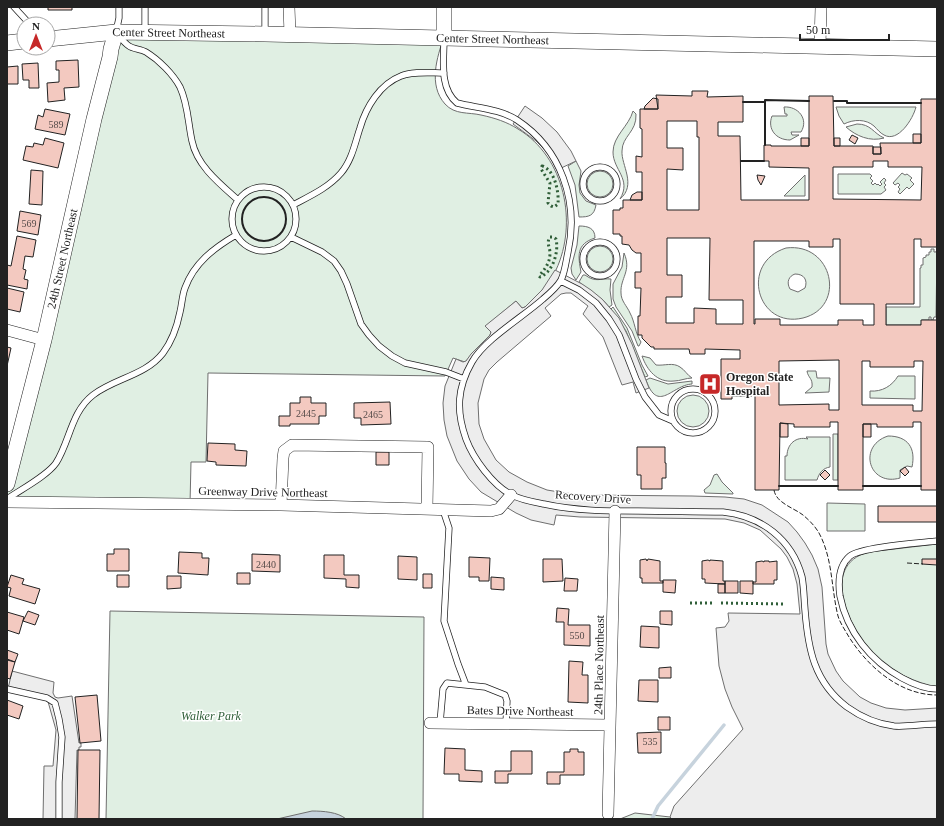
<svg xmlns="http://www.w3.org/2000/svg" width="944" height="826" viewBox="0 0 944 826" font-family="Georgia,serif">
<rect width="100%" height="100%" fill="#fff"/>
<path fill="#e0efe3" stroke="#6f6f6f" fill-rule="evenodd" d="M116,32L444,37C437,57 428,85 445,104C455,115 468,112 481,115C495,118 507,122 518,129C565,157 578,223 556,270C548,285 537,297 525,307L522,308L516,301L486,326L491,332L490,335L465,362L453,358L445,376L208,373L206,462H191L190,504L7,502V484Z
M784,107C798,106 809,119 801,132H791L792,135H799L790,140C776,140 767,129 772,116H787V114H785Z
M836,107H916C913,119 898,143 884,135C880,133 877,129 874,126C866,119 854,119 844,124L839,116Z
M633,111L636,114C637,132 622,136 622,151C621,165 637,185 620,199C632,179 613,170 613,152C613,136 629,126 633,111Z
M857,124C871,124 873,133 884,138C870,142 856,136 846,127Z
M576,161L581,171L579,185L580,193L586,201L596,205C594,216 589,217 579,217L575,185L568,166Z
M587 184a13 13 0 1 1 26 0a13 13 0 1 1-26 0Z
M902,173L905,175L907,174L912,178L910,180L914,184L909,189L907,187L900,194L898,192L900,189L898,187L900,185L898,183L895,185L893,183Z
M838,174H870L872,176L870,178L873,181L871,183L873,185L875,183L877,185L878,184L880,186L882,184L880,182L884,178L886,180L884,183L886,185L884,187L886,190L881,194H838Z
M805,175V196H784Z
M579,226C588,226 595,228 595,238C576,244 578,256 581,272L576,280L572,274L571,268L577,245Z
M587 259a13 13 0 1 1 26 0a13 13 0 1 1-26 0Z
M786,248C833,242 847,307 803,318C757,329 739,263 786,248ZM795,274C804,274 808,280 805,288L798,292L790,289C786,282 789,276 795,274Z
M931,249H934V252H936L937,249L936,317H934L933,320H931V317H929V320H922L921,325H886V307H920V268H921V265H923V258L926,257V255H929V252H931Z
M624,253C632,271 620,278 621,293C621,301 627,306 630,313C635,322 635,333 641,342L639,346H638L632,331L616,307L613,299V284L622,267Z
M583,275H585C596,283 600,278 611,279L610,290L612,305L609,307L604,301L579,282Z
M613,307L627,328L642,365L648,376L645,377L626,331L611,309Z
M642,356L650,358L656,365C664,366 673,362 680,367C685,370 687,375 692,378C686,378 680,381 674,381C657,383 647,370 642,356Z
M807,371H816L817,378H830L829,392L805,393L812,387C813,378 808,378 807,371Z
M898,376H915V399L870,398V391C882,392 892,386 898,376Z
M650,378L668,384L692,381V384C672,385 658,414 646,380Z
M677 411a16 16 0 1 1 32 0a16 16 0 1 1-32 0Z
M833,434H838V480H833Z
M888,436C908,436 916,448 912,467L907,466L900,470V478C869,487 857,446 888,436Z
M806,437H830V467C823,468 819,473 817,480H785V456H787C787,444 796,436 808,439Z
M717,474L722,482L733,493V494L705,493L704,490L710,485L714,475Z
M827,503L865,504V531H827Z
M937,544V687C914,682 894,673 877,657C851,634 817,565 869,552Z
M110,611L424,617L423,819H106Z
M635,813L670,817L672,819H620Z"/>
<path fill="#ededed" stroke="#6f6f6f" d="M525,106L542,118L557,132L571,151L576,161L557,170L549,154L536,141L513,124Z
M555,270L582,284L591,290L602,299L619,318L632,344L649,388L636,393L633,382L622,385L603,337L583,314L588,306L571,293H566L561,294L545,308L551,316L497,362L489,370L484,379L478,403L479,424L484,439L496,460L509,472L527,482L547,490L565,493L584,495L692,496L725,497L744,499L762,505L788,522L797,532L805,543L812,555L818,569L822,587L826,644L828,654L836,671L843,681L860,697L871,703L886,708L905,710L937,708V819H672L670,817L674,806L743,729L732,707L725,689L719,666L716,628L725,627L729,621L728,613L800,614L797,584L793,569L787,557L781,549L760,530L744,523L725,519L580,517L556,515L554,525L531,520L516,513L481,492L469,479L457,461L447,436L444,420L443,403L445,386L456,359L463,362L466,361L471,354L490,335L491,332L485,326L516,301L522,308L525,307L542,290Z
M12,671L54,682L53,693L55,697L58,698L72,696L79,743H81V747H79V750H77L75,819H43L44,766H53L56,730L47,698L8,689Z"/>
<path fill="#c7d3dd" stroke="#6f6f6f" d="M312,811C323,811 338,812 346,819H277Z"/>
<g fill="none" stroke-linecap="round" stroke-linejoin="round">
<path stroke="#c7d3dd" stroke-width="3.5" d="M652,819L658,806L724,725"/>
</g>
<path fill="#f3c9c0" stroke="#222" fill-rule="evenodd" d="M48,7H72V10H48Z
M78,60L79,87L64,88L65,100L48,102L47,83L59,82V70H56V61Z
M38,63L39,88H29V80H23L22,64Z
M18,66V84H7V67Z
M692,91H708L707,97L743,96V122H718V136H740L741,200H809V168L769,167V161H764V145H771V146H809V96H833L834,146H873V154H881L880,143H921V99H937V247H921V239H914V304H886V325H921V320H937V490H921V422H913V427H877V424H863V490H838V422H830V427H794V424L780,423L779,490H755V394H752V396H732V399H721V359H740V350L705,349V354H690L689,349H654V347H651L642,338V335H638V316H640L641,288H635V272H641V253H636L632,250L629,245L622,244V236H620V234H613V210H620V208H623V200H642V172H636V156L642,157V129L640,128V109H658L656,95L692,96ZM667,121H697V137H699V210H667V169L683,170V148H667ZM873,161H888V167H922L921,200L833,199V167H873ZM667,238H710L709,300H743V324H716V309L694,308V323H666V297H682V275H667ZM833,239H840V304H874V325H863V320H838V325H780V319H755V324H754V241H809V247H833ZM839,360V410H829V404L779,405V361ZM862,361H870V367H914V361H923L922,411H913V405H862Z
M653,98L658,99V109H644L645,106Z
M45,109L70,114L65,135L35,129L38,115L43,117Z
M913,134H921V143H913Z
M852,135L858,138L855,144L849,140Z
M45,138L64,143L58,168L23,160L26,146L33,147L34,143L43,145Z
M801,138H809V146H801Z
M834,138H840V146H834Z
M873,147H881V154H873Z
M31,170L43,171L42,205L29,204Z
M757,175L765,176L761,185L758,180Z
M637,192H642V200H630L632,195Z
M20,211L41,215L38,235L17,231Z
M17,236L36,240L33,257L25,256L23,269L26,270L24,279L28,280L27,289L7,285V265L11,266Z
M7,288L24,292L20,312L7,309Z
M7,347L11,348L7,366Z
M300,397H311V403H326V416H319V424H290V426H279V416H290V403H300Z
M390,402L391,424L361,425V418H354V403Z
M780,423L788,424V437H780Z
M863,424H871V437H863Z
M208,443L235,444V450L247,451L246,466L216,465V462L207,461Z
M637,447H665V463H666V478H662V489H641V475H637Z
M376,452H389V465H376Z
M905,467L909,472L905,476L900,471Z
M825,470L830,475L825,480L820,475Z
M878,506H937V522H878Z
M114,549H129V571H107V554H114Z
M179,552L202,553V558H209L208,575L178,573Z
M252,554L280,555V572L252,571Z
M324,555H344V575H359V588L346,587V579L324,578Z
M398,556L417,557V580L398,579Z
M469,557L490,558L489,581H479V577H469Z
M543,559H562L563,581L543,582Z
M646,559L647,561L648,559L660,561V581H663V583H642V578H640V560Z
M922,559H937V565L922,564Z
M708,560L710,561V560L723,561V581H725V584L705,583V579H702V561Z
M762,561L764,562V561H769V562L777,561V580H774V584H753V582H756V562Z
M237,573H250V584H237Z
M423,574H432V588H423Z
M11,575L24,579L22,584L40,589L35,604L9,596L11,588L7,587Z
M117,575H129V587H117Z
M167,576H181V588L167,589Z
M491,577L504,578V590L491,589Z
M565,578L578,579L577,591H564Z
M663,580H676L675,593L663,592Z
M725,581H738V593H725Z
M740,581H753V594L740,593Z
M718,584H725V593H718Z
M557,608L569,609L568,625H590V646L564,645V622H556Z
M28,611L39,615L35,625L23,621Z
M660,611H672V625L660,624Z
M7,612L24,617L19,634L7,630Z
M641,626L659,627V648L640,647Z
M7,650L18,654L15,662L7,659Z
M7,660L15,662L10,679L7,678Z
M569,661L583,662L582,675H588V703L568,702Z
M671,667V678H659V668Z
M639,680H658V702L638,701Z
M97,695L101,741L80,743L75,697Z
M7,700L23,706L19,719L7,715Z
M658,717H670V730H658Z
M661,732V753H638L637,733Z
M445,748L465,749V770L482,771V782L459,781V774H444Z
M570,749H578V752H584V775H560V784H547V772H564V752H570Z
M78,750H100L99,819H77Z
M511,751H532V774H508V783H495V771H511Z"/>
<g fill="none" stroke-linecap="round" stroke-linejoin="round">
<g stroke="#222" stroke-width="7">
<path id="lane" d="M14,7L26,20L27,24
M119,7V18L116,32C120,37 124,43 129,46C133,49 141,49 146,52C159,60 173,74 180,87C188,104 188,123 192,141C197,166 220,184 238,200
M145,7V32
M265,33V7
M444,39C444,60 439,88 457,103C477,108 500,109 517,120C561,149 579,201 568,252C566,261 565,272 561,280C557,287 549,294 543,299C523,317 485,339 472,362C457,388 456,411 466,439C473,458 493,486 512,495C521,500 533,502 544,504C575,511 607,511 638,511C667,511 695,512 723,512C761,516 792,539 802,577C804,588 804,599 805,610C808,649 814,682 847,707C861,717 877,724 894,726C908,727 923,724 937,724
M583 184a17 17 0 1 1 34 0a17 17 0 1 1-34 0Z
M232 219a32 32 0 1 1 64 0a32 32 0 1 1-64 0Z
M293,205C310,196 328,188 341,173C352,160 355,143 360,128C366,107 380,84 401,76C412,71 431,73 444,73
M291,237L322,252L334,261L341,271L347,284L361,324L369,335L379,346L392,356L405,363L446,372L464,379
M583 259a17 17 0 1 1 34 0a17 17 0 1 1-34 0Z
M561,281L579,290L596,303L609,319L619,335L636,379L645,397L659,415L673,421
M671 411a22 22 0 1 1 44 0a22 22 0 1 1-44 0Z
M7,499C20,490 47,476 56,463C70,441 71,412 93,395C115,378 145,376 163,353C172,341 177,327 180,312C182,304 182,296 185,288C194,263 214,248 236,235
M443,510L449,528L444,621L458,664L466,685L485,687L505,695L507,701L506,724
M937,541C920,543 861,547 850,556C838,566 838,582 840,596C847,632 871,661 902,678C913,684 925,689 937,689
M7,689L47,698L55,703L59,719L62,737L59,782V819
M440,723L443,689L447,683L466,685"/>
</g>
<g stroke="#222" stroke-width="12">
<path id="street" d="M289,7L290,34
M820,45L821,7
M7,330L44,340
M7,502L281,505L491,511L499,509L511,495
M281,505L283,458L284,451L292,445L428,447L427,509
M430,723L610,725
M608,814L615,511"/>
</g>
<g stroke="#222" stroke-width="16">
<g id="secondary">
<path d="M444,37V7"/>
<path id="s1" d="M48,39L116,32L265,34L937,49"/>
<path d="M7,43L24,41"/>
<path id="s2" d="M7,484L44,340L94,119L110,57L111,49L116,32"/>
</g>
</g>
<use href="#lane" stroke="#fff" stroke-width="5.5"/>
<use href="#street" stroke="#fff" stroke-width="11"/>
<use href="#secondary" stroke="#fff" stroke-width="15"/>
<path stroke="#2f5e38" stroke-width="3" stroke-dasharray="2 3" stroke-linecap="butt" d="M542,166C555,170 559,192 558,204L554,207L551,206L548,203L550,183L541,169Z
M550,237H553L556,239C559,252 553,272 540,277L539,276C545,269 550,263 550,253C550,247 546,243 550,237Z
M690,603H714
M721,603L785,604"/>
<path stroke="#222" stroke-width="1" stroke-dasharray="5 2" stroke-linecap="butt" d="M774,490C776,503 794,508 803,515C809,520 815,526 819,533C833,559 831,588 838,616C840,623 845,630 849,637C868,667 900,695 937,695
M907,563L923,564"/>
<path stroke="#222" stroke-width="2" d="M834,101H847V103H921
M743,102H765
M765,145V100L809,101
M741,161H764
M242 219a22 22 0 1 1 44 0a22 22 0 1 1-44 0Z
M779,486H838
M863,486H921"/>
</g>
<defs>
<g id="hospital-square" transform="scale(1.15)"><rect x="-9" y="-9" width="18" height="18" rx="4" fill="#c62828" stroke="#fff"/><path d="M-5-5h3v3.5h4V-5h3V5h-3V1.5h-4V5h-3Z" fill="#fff"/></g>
</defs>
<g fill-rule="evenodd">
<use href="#hospital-square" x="710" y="384"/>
</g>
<g text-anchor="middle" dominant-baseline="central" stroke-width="3" stroke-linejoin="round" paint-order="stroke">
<g font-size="10" fill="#564c4a">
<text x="56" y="124">589</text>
<text x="29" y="223">569</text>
<text x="306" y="413">2445</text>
<text x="373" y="414">2465</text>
<text x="266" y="564">2440</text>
<text x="577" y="635">550</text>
<text x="650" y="741">535</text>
</g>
<g font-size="12" fill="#222" stroke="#fff">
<text stroke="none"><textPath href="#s1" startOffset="121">Center Street Northeast</textPath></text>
<text stroke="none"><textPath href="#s1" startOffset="445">Center Street Northeast</textPath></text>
<text stroke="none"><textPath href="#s2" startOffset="232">24th Street Northeast</textPath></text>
<text transform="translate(263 492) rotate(1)">Greenway Drive Northeast</text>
<text transform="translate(593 497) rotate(4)">Recovery Drive</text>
<text transform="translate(599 665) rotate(-89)">24th Place Northeast</text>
<text transform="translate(520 711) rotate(1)">Bates Drive Northeast</text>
</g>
<g font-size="12" font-weight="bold" fill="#222" stroke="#fff" text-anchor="start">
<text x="726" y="377">Oregon State<tspan x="726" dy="14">Hospital</tspan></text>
</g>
<g font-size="12" font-style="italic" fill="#2f5e38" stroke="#fff">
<text x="211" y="716">Walker Park</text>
</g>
</g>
<rect width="944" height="826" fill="none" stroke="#222222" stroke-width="16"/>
<g transform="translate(36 36)"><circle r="19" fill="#ffffff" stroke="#a7a7a7"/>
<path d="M0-3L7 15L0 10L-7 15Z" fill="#c62828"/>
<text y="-6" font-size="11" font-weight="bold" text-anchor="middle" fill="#222222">N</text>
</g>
<path d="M800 34v6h89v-6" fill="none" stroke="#222222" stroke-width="2"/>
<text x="806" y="34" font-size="12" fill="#222222" stroke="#ffffff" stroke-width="3" paint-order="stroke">50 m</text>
</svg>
